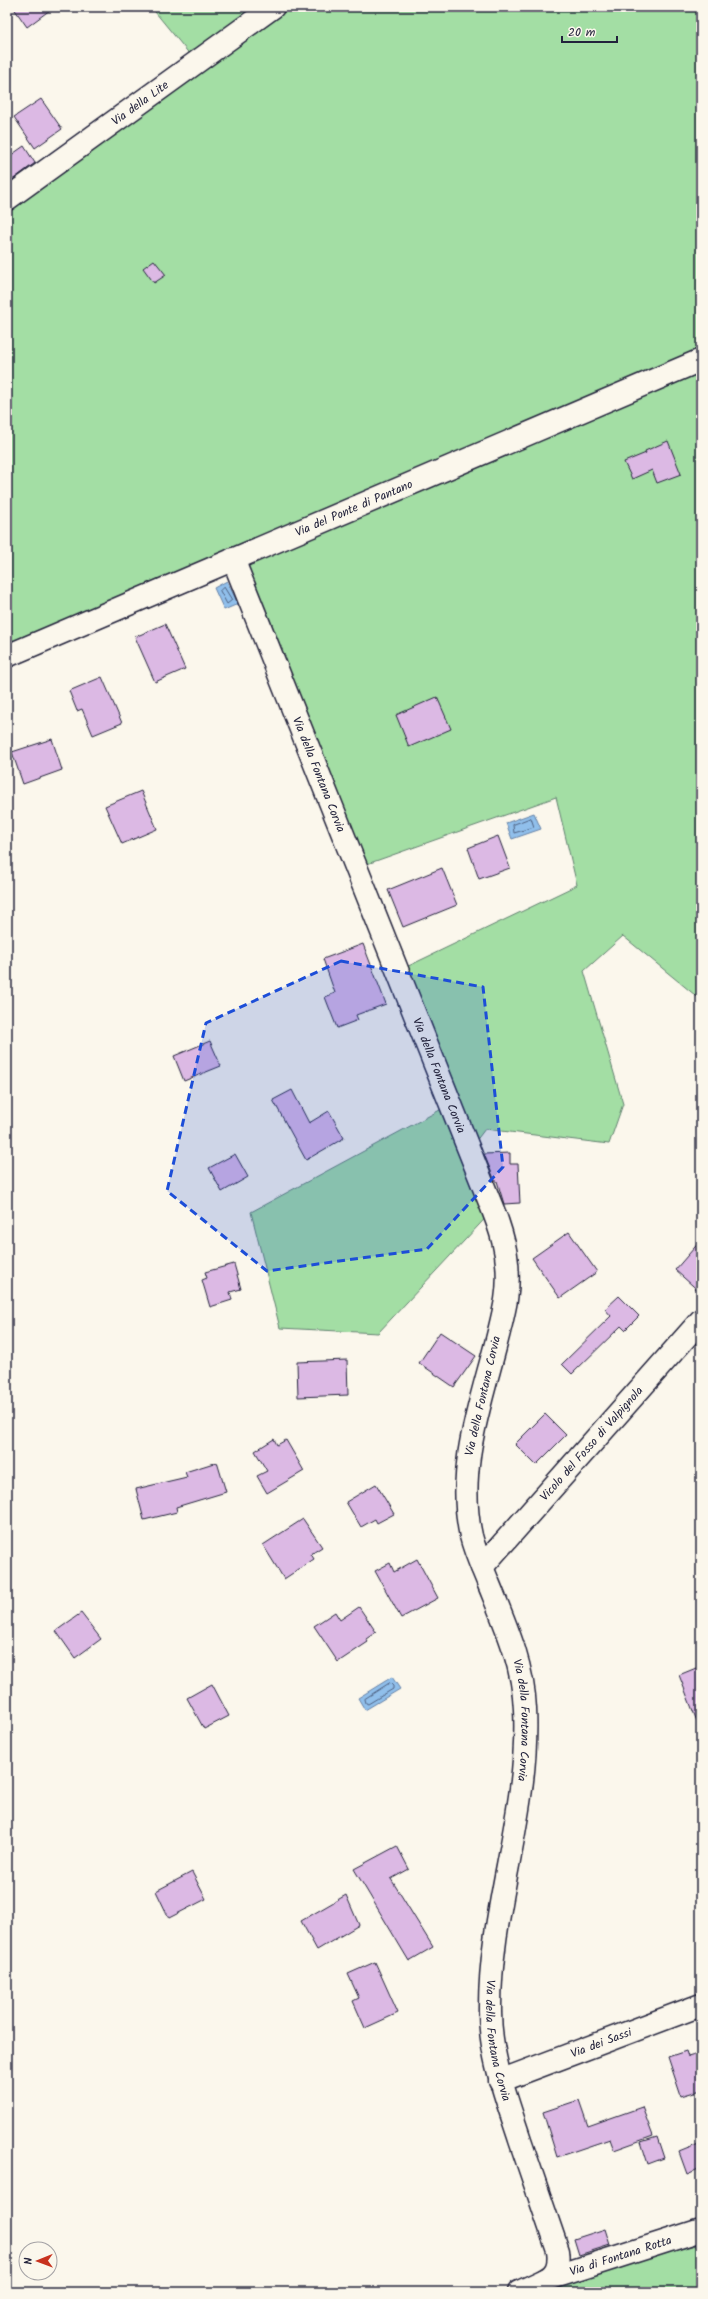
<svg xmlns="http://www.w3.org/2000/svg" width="708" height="2299" viewBox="0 0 708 2299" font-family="Kalam,sans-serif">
<rect width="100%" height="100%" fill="#fbf7ec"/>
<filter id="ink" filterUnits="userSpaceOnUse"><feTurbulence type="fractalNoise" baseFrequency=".025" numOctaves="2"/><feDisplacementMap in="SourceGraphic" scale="8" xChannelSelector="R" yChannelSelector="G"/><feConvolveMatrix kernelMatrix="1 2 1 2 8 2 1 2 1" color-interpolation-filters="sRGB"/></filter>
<g filter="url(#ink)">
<path fill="#a3dea4" stroke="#628070" d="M151,7H701V1000L623,936L584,971L623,1104L609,1144L485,1129L469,1150L493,1210L378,1333L280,1328L251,1212L451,1104L398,971L577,885L556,797L353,869L233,559L7,656V199L196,62Z
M701,2244V2292H519L545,2280Z"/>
<path fill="#90bfeb" stroke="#6480a5" d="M227,581L238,604L224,610L214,588Z
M534,813L541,829L512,839L506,823Z
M392,1677L400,1689L365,1710L358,1698Z"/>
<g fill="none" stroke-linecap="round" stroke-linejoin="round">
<path stroke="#4e6181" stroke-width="1" d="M224,587L232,600L227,604L220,591Z
M531,818L534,827L514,833L513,825Z
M390,1683L393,1686V1689L368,1704L366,1703L365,1699Z"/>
</g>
<path fill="#dcb9e4" stroke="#22223b" d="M13,7H54L27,27Z
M41,99L62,129L35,148L14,117Z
M24,146L35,163L7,184V158Z
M154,260L166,275L154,283L143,268Z
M668,441L681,474L657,483L652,470L632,479L624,462L646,453L645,451Z
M165,624L185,669L155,682L135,637Z
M102,677L122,723L93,735L82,709L77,711L69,691Z
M437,697L451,729L409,747L396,715Z
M52,739L62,770L23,784L12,752Z
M141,791L157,829L122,844L105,806Z
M498,836L510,868L479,879L468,848Z
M442,868L457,905L403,927L388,890Z
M363,944L386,1004L356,1015L358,1020L337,1028L325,997L335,993L323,959Z
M210,1041L221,1066L184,1081L174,1056Z
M292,1090L309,1123L329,1111L344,1138L306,1160L273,1100Z
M510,1153V1164H518L520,1203L504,1204L497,1181H495L484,1154Z
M235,1154L248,1177L222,1192L209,1168Z
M569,1232L597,1272L560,1298L532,1258Z
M701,1240V1293L675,1270Z
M234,1264L241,1289L230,1292L232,1300L210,1307L202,1280L207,1278L205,1272Z
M619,1296L639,1316L625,1330L621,1326L572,1374L562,1364L611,1316L605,1309Z
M440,1332L476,1356L454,1387L419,1363Z
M347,1360L348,1395L298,1397L297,1362Z
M545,1414L566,1435L536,1465L515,1444Z
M274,1439L277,1445L286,1440L304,1471L267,1493L257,1476L267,1471L255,1451Z
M217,1462L226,1492L176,1507L177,1512L144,1520L136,1489L187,1477L185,1472Z
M376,1484L394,1514L377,1523L375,1519L361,1527L346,1502Z
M303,1519L322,1547L311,1554L314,1559L284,1579L263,1545Z
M417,1559L438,1598L401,1618L375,1571L390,1563L394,1572Z
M359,1607L376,1632L366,1639L368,1642L338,1662L314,1626L335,1612L340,1620Z
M81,1613L101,1639L75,1658L56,1631Z
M701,1666V1729H700L679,1675Z
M212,1684L229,1716L204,1729L187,1698Z
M397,1846L409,1869L391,1879L433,1947L409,1961L354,1869Z
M192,1872L206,1899L169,1918L156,1891Z
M346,1895L359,1925L317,1950L301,1921Z
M375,1962L398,2013L365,2028L353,2001L359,1998L348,1974Z
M686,2051L688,2057L701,2053V2090L681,2096L668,2057Z
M579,2100L588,2126L642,2107L653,2136L614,2150L610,2139L557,2157L543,2112Z
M657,2137L664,2158L648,2164L641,2142Z
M701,2143V2168L687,2174L679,2152Z
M605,2229L610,2245L579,2255L574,2239Z"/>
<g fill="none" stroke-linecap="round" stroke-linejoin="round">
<g stroke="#22223b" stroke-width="25">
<g id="minor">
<path id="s1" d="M7,199L273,7"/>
<path id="s2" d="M233,559L493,1210C505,1240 511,1268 506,1300C492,1378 453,1455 471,1536C475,1552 482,1567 488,1582C505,1624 523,1663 525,1709C530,1811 489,1909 490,2011C490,2056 506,2097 520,2140C533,2177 545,2214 558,2251C560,2264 557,2274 545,2280"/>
<path id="s3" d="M7,656L701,360"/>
<path id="s4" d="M482,1567L701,1320"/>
<path id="s5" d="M500,2081L701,2005"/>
<path id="s6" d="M519,2292L545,2280L701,2230"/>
</g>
</g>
<use href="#minor" stroke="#fbf7ec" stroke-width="22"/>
</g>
</g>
<path fill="#1d4ed8" fill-opacity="0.2" stroke="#1d4ed8" stroke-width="3" stroke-dasharray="8 5" stroke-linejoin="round" d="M341,961L483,987L503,1167L427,1249L267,1271L167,1191L206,1023Z"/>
<g text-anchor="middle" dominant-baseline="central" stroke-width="3" stroke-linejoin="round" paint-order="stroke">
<g font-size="12" fill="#22223b" stroke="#fbf7ec">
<text stroke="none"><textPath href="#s1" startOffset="164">Via della Lite</textPath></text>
<text stroke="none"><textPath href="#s3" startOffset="377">Via del Ponte di Pantano</textPath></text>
<text stroke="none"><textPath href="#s2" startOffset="232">Via della Fontana Corvia</textPath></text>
<text stroke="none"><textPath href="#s2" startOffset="556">Via della Fontana Corvia</textPath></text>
<text transform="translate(483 1396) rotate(-77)">Via della Fontana Corvia</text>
<text stroke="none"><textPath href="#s4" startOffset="165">Vicolo del Fosso di Valpignola</textPath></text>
<text stroke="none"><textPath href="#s2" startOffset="1227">Via della Fontana Corvia</textPath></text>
<text stroke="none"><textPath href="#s2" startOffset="1551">Via della Fontana Corvia</textPath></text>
<text stroke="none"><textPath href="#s5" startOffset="108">Via dei Sassi</textPath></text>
<text stroke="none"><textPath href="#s6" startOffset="108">Via di Fontana Rotta</textPath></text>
</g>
</g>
<rect width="708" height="2299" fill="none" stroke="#fbf7ec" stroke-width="24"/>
<rect x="12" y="12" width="684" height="2275" fill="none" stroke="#22223b" stroke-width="1.5" filter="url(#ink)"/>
<g transform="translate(38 2261) rotate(269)"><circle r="19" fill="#fbf7ec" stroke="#a4a2a5"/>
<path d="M0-3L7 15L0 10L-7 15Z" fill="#c8321e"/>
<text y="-6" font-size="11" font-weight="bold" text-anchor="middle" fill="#22223b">N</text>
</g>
<path d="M562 36v6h55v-6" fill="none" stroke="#22223b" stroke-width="2"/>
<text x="568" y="36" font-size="12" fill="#22223b" stroke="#fbf7ec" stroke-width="3" paint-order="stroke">20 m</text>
</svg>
